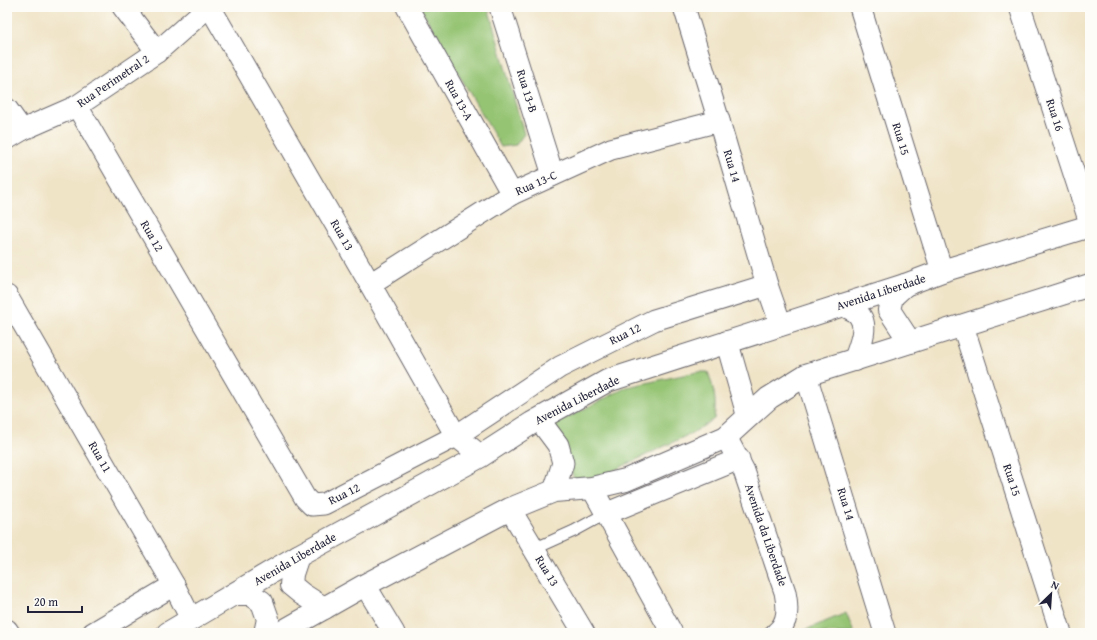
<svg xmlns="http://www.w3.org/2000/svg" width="1097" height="640" font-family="'Gentium Book Plus',serif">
	<rect width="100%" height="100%" fill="#fdfcf7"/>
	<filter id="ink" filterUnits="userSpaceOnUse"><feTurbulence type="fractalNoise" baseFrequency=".025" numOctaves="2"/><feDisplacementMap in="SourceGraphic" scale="8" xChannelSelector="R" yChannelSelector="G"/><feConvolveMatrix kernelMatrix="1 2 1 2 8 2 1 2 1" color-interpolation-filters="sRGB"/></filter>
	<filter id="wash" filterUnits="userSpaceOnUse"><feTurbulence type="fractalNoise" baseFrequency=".012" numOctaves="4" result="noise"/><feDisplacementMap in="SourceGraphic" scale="16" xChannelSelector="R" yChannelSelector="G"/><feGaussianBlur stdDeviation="0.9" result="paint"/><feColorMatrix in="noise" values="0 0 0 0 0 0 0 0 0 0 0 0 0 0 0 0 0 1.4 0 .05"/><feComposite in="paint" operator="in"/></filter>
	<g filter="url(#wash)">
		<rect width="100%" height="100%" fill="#f0e4c7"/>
		<g fill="#95c473" stroke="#5c7357">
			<polygon points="420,7 488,7 524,134 516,145 501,147"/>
			<path d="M697,372H708C714,389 717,401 714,419L694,432L615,470L599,477L575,481L553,425L627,387Z"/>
			<polygon points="846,613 854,633 798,633"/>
		</g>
	</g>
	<g filter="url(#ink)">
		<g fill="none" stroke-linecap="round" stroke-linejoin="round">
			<g stroke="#6a666c" stroke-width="13">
				<polyline id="service" points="534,549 574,531 605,514"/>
			</g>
			<g stroke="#6a666c" stroke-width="23">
				<g id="minor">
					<polyline points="123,7 157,52"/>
					<polyline points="210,7 370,284 456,436 481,456"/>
					<polyline points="407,7 512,194"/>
					<polyline points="500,7 553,175"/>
					<polyline points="684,7 719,121 767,285 781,325"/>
					<polyline points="860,7 942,271"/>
					<polyline points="1020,7 1090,223"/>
					<polyline points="77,106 305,498 312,505 324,504 456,436 560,367 654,320 767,285"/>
					<polyline points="7,109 22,130"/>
					<polyline points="7,139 22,130 77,106 157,52 208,7"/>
					<polyline points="370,284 512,194 611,149 719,121"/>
					<polyline points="7,296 174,585 191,619"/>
					<polyline points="963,326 1061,633"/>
					<polyline points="806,375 885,633"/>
					<polyline points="546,429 558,445 563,463 554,491"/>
					<path d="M726,437L744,471L785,592C788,607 789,623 776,633"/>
					<polyline points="592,488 672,633"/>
					<polyline points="510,509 584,633"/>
					<polyline points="605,514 739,459"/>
					<polyline points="365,585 394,633"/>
					<polyline points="7,630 9,633"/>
					<polyline points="93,633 174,585"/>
				</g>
			</g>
			<g stroke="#6a666c" stroke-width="24">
				<g id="tertiary">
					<polyline points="905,285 892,297 889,310 910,342"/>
					<path d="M843,305C847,307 851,309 855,311C871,323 860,344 855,360"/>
					<polyline points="727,342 748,416"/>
					<polyline points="298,556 292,574 291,585 302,594 324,608"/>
					<polyline points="236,594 250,594 262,602 268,619 265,633"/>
					<polyline points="168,633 298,556 481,456 532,423 607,381 905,285 942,271 1090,226"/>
					<polyline points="280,633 365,585 510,509 554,491 592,488 626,480 726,437 769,398 806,375 1090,285"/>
				</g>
			</g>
			<use href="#service" stroke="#fff" stroke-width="11"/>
			<use href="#minor" stroke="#fff" stroke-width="21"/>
			<use href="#tertiary" stroke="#fff" stroke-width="22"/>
		</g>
	</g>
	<g text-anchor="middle" stroke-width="3" stroke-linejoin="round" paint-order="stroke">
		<g font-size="12" fill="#22223b" stroke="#fdfcf7">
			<text transform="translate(113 81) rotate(-34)" y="4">Rua Perimetral 2</text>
			<text transform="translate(527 91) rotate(73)" y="4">Rua 13-B</text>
			<text transform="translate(459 100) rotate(61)" y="4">Rua 13-A</text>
			<text transform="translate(1055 115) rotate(72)" y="4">Rua 16</text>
			<text transform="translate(901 139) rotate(73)" y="4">Rua 15</text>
			<text transform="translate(732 166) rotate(74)" y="4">Rua 14</text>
			<text transform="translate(536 183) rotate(-24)" y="4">Rua 13-C</text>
			<text transform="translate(342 235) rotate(60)" y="4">Rua 13</text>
			<text transform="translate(152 236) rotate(60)" y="4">Rua 12</text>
			<text transform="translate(881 292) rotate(-18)" y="4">Avenida Liberdade</text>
			<text transform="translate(625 334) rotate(-27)" y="4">Rua 12</text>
			<text transform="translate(577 400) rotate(-27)" y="4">Avenida Liberdade</text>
			<text transform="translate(100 457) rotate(60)" y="4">Rua 11</text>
			<text transform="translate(1012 480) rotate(72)" y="4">Rua 15</text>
			<text transform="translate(344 494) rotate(-27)" y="4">Rua 12</text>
			<text transform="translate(846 504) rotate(73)" y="4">Rua 14</text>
			<text transform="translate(766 535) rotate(71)" y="4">Avenida da Liberdade</text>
			<text transform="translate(295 559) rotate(-30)" y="4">Avenida Liberdade</text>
			<text transform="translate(547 571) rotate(59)" y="4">Rua 13</text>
		</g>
	</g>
	<rect width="1097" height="640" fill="none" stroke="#fdfcf7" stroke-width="24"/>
	<g transform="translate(1051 594) rotate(25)" stroke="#fdfcf7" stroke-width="3" paint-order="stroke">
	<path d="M0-3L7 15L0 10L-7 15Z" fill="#22223b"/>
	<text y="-6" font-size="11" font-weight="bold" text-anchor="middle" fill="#22223b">N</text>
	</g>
	<path d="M28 606v6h54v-6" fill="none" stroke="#22223b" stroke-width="2"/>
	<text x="34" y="606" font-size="12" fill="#22223b" stroke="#fdfcf7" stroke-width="3" paint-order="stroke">20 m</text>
</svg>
